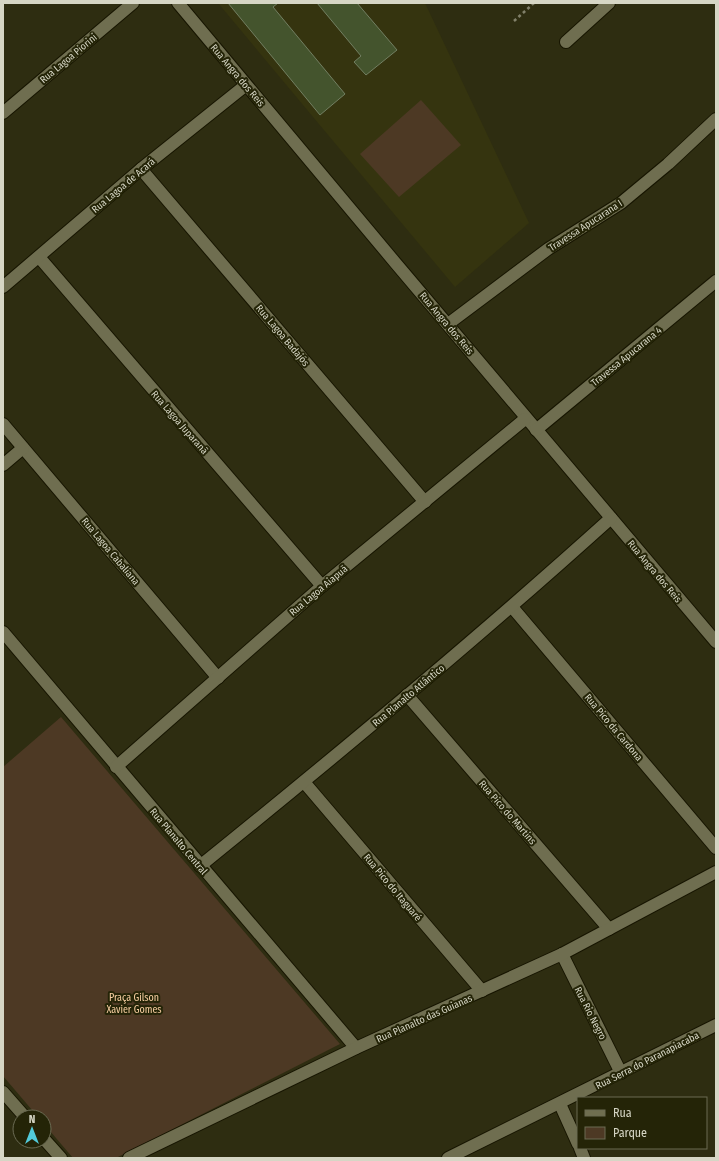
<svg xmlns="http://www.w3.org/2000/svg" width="719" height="1161" font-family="'Fira Sans Condensed',sans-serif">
	<rect width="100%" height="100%" fill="#2e2d11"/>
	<polygon fill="#35340f" points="218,3 425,3 529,223 455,287"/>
	<g fill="#4d3924">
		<polygon points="421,100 461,145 399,197 360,154"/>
		<polygon points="61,717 340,1044 116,1158 73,1158 44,1124 44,1117 38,1117 3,1076 3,767"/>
	</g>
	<g fill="#44542d" stroke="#727f62">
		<polygon points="228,3 278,3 273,7 345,94 320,115"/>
		<polygon points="317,3 357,3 397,50 366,75 354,62 361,56"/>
	</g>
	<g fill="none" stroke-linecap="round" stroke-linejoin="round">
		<g stroke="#171500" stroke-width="14">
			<g id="minor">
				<path d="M178,3C356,217 536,430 716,642"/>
				<polyline points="566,42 609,3"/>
				<polyline points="3,113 133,3"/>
				<polyline points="141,169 425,502"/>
				<polyline points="39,257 322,586"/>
				<polyline points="3,287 141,169 246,85"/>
				<polyline points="448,324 548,249 621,203 668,164 716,119"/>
				<polyline points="3,424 218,678"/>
				<polyline points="536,430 716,281"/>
				<polyline points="3,465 23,448"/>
				<polyline points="512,607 716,848"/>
				<polyline points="3,632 356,1048"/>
				<polyline points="407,695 609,929"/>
				<polyline points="116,767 322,586 525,419"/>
				<polyline points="304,782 482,991"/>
				<path d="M200,866C340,753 478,638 611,518"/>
				<polyline points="562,954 621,1073"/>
				<polyline points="3,1092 25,1117"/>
				<polyline points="560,1104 578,1144"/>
				<polyline points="44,1139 61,1158"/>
				<polyline points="580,1148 584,1158"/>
				<polyline points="129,1158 356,1048 562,954 716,872"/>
				<polyline points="448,1158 716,1025"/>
			</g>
		</g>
		<polyline stroke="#82816b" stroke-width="2.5" stroke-dasharray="3 3" stroke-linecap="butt" points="514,21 534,3"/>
		<use href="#minor" stroke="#6f6e50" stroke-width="12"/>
	</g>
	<g text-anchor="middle" stroke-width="4" stroke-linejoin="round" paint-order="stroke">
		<g font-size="10" fill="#d6d6c5" stroke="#242407">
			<text transform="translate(68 58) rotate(-40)" y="4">Rua Lagoa Piorini</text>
			<text transform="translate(238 75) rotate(50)" y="4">Rua Angra dos Reis</text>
			<text transform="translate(123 185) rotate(-40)" y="4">Rua Lagoa de Acará</text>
			<text transform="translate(585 225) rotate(-33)" y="4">Travessa Apucarana I</text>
			<text transform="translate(447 323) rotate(50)" y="4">Rua Angra dos Reis</text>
			<text transform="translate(283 335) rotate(50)" y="4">Rua Lagoa Badajós</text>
			<text transform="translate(626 356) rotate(-39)" y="4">Travessa Apucarana 4</text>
			<text transform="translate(180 422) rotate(49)" y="4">Rua Lagoa Juparanã</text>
			<text transform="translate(111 551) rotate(50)" y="4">Rua Lagoa Cabaliana</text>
			<text transform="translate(655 571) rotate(50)" y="4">Rua Angra dos Reis</text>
			<text transform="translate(318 590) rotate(-40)" y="4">Rua Lagoa Aiapuã</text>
			<text transform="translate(408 695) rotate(-40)" y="4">Rua Planalto Atlântico</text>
			<text transform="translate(614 727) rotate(50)" y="4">Rua Pico da Cardona</text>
			<text transform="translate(508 812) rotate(49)" y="4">Rua Pico do Martins</text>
			<text transform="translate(179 841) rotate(50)" y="4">Rua Planalto Central</text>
			<text transform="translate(393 887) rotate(50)" y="4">Rua Pico do Itaguaré</text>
			<text transform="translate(591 1013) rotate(63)" y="4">Rua Rio Negro</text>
			<text transform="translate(424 1018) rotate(-24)" y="4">Rua Planalto das Guianas</text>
			<text transform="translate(647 1060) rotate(-27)" y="4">Rua Serra do Paranapiacaba</text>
		</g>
		<g font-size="10" fill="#f9d0a3" stroke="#242407">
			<text x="134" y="1001">Praça Gilson<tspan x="134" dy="12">Xavier Gomes</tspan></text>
		</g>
	</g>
	<rect width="719" height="1161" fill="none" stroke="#d6d6c5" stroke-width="8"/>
	<rect x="577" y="1097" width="130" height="52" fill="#242407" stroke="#6b6b53"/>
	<rect x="585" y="1110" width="20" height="6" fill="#6f6e50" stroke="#6b6b53"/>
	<text x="613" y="1117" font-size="12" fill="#d6d6c5">Rua</text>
	<rect x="585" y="1127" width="20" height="12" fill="#4d3924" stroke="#6b6b53"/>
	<text x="613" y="1137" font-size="12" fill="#d6d6c5">Parque</text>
	<g transform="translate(32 1129)"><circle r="19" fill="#242407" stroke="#6b6b53"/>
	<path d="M0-3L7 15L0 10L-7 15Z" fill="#52cbda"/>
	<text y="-6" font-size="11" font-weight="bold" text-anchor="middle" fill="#d6d6c5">N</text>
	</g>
</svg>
